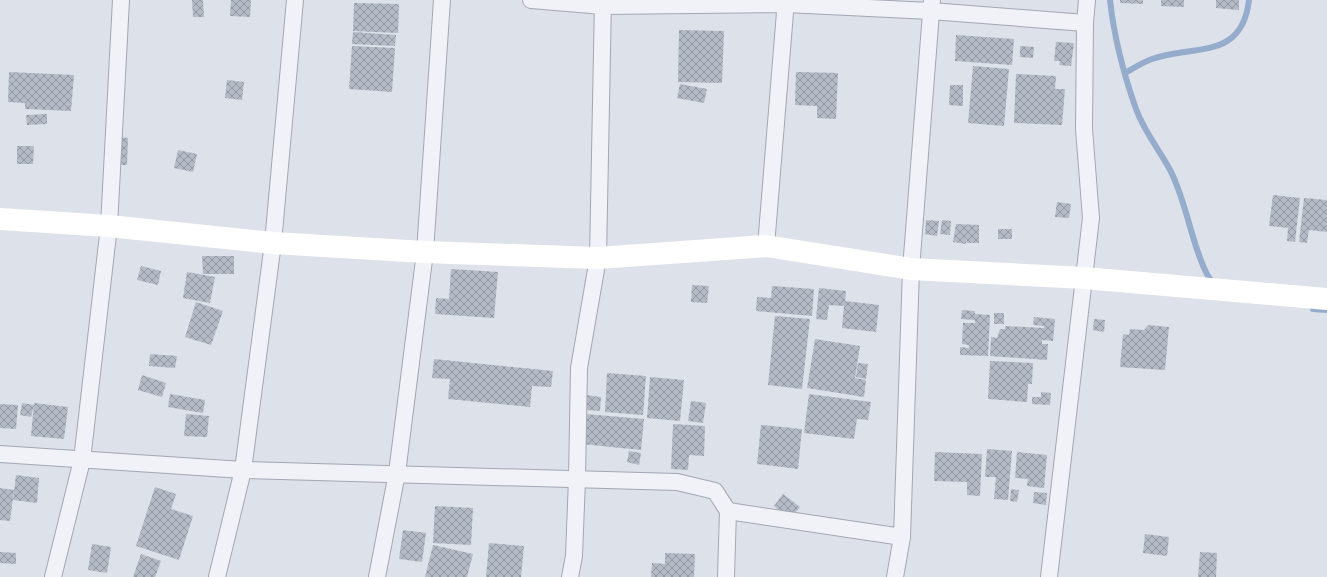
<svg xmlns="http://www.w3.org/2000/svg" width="1327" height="577" font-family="Commissioner,sans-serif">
	<defs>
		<pattern id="building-cross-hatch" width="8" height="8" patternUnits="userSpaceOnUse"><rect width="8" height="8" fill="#b4bac6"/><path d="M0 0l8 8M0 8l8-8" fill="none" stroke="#9298a2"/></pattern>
	</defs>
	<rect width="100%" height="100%" fill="#dde1e9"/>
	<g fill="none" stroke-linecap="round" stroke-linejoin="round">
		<g stroke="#95accc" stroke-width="6">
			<path d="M1110,0C1114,37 1124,75 1136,109C1144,131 1158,148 1169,168C1177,182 1182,200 1187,216C1191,230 1203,276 1214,283"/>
			<path d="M1125,73C1134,68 1143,62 1152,59C1194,44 1242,61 1249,0"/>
			<polyline points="1313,309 1327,310"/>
		</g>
	</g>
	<g fill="url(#building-cross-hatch)">
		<polygon points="192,0 203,0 204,17 193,17"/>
		<polygon points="231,0 251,0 250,17 230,16"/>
		<polygon points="1120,0 1143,0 1143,4 1120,3"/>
		<polygon points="1161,0 1184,0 1184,7 1161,6"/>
		<polygon points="1216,0 1239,0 1239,10 1216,8"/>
		<polygon points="354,3 399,4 398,33 353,31"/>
		<polygon points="679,30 724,31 722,83 678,82"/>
		<polygon points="353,32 396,35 395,46 352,44"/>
		<polygon points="956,35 1014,39 1012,65 955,61"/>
		<polygon points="1056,42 1074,43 1071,66 1059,65 1060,61 1054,61"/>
		<polygon points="352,46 395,48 392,92 349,89"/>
		<polygon points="1020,46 1034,47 1033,58 1020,57"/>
		<polygon points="973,66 1009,69 1004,126 968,123"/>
		<polygon points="9,72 74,75 71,111 25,109 25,103 8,102"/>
		<polygon points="796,72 838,73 836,119 817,118 817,106 795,105"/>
		<polygon points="1016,74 1056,76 1055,89 1065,89 1062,125 1014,123"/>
		<polygon points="227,80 244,82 242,100 225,98"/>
		<polygon points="680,84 707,89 704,103 677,98"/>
		<polygon points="950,85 963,85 963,106 949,105"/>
		<polygon points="47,114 47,124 27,125 26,115"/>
		<polygon points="118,137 128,138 127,165 116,165"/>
		<polygon points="17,146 34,146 33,164 17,164"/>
		<polygon points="178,150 197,154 193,172 174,168"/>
		<polygon points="1273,195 1300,198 1295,242 1287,241 1288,228 1269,226"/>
		<polygon points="1304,198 1327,200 1327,232 1309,230 1307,243 1299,242"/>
		<polygon points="1057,202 1071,204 1069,218 1055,217"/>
		<polygon points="926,220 939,221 937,236 925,234"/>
		<polygon points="942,220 951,221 950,235 940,234"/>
		<polygon points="956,224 979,225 979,243 967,243 967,237 966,244 953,242"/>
		<rect x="998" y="229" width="14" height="10"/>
		<polygon points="202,256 234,256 234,274 203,274"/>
		<polygon points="141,266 161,271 158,285 137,280"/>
		<polygon points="451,269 498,272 494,318 435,314 436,298 449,299"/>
		<polygon points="187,272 215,277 210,303 183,298"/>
		<polygon points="692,285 709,286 707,303 691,302"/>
		<polygon points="772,286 814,289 812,316 756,311 757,297 771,298"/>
		<polygon points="819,288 846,291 845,301 879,305 876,332 842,328 844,306 829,305 827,320 816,319"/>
		<polygon points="196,302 223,311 211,345 185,337"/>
		<polygon points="962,310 975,311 975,314 990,315 988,356 960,355 960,347 969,348 969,345 962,344 963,323 975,323 975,320 961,319"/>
		<rect x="994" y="313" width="10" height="11"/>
		<polygon points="775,316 810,319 802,389 768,385"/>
		<polygon points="1034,317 1055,319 1053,341 1042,340 1042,344 1048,344 1047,360 990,356 991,337 997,338 1000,329 1005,329 1005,326 1044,328 1044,326 1033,325"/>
		<polygon points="1094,319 1105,320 1104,332 1093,330"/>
		<polygon points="1148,325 1169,327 1165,370 1120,367 1123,334 1129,335 1130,329 1144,330"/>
		<polygon points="815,339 860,346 855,378 866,380 864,397 807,388"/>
		<polygon points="150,354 177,356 175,368 149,366"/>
		<polygon points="434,359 553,371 551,387 532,386 530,407 448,399 450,379 432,378"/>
		<polygon points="990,361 1033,363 1032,384 1028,384 1027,402 988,399"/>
		<polygon points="858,363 868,364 866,379 856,377"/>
		<polygon points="607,373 646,376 643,415 605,412"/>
		<polygon points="142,375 166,383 162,397 138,390"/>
		<polygon points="650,377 684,380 680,421 647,418"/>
		<polygon points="1041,392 1051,393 1050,405 1032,404 1032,397 1041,397"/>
		<polygon points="170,394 205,400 203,413 168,407"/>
		<polygon points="809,394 871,402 868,420 857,419 854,439 804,433"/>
		<polygon points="586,395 601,397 600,411 585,410"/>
		<polygon points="691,401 706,403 703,423 688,421"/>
		<polygon points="22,403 34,405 31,417 20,415"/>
		<polygon points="34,403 68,407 64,439 31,436"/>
		<polygon points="0,404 18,405 16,429 0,428"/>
		<polygon points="186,414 209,416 207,437 184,436"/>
		<polygon points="585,414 644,419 641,450 582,444"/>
		<polygon points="673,424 705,426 704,456 689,455 688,470 671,469"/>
		<polygon points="761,425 802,429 798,469 757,464"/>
		<polygon points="987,449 1012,451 1008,500 994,499 996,477 985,477"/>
		<polygon points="629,451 641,453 639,465 627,462"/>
		<polygon points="935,452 982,454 980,496 967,495 967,482 934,481"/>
		<polygon points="1017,452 1047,455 1044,488 1027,486 1028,479 1015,478"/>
		<polygon points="16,475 39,478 37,503 13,500"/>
		<polygon points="155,487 176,494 171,509 193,516 179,560 136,546"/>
		<polygon points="0,488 14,490 10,521 0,520"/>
		<polygon points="1011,489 1019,490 1017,502 1010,501"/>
		<polygon points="1034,492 1047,493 1046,505 1033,503"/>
		<polygon points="783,494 800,507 790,519 774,506"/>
		<polygon points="435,506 473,508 471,545 433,543"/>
		<polygon points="403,530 426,533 422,562 399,559"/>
		<polygon points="1145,534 1169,537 1167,556 1143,553"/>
		<polygon points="489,543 524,546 521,577 486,577"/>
		<polygon points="92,544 111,547 107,573 88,570"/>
		<polygon points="433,545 473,554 467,577 425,577"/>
		<polygon points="0,552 16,553 16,564 0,563"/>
		<polygon points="1200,552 1217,553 1216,577 1198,577"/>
		<polygon points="665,553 695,554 694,577 651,577 652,563 665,564"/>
		<polygon points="141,554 161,561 155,577 133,577"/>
	</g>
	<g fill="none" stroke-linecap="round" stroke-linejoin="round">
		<g stroke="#a2a7b3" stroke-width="18">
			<g id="street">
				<polyline points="531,0 603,6 786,4 931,11 1085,23"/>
				<polyline points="766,246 786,0"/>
				<polyline points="0,454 243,470 677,482 715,491 728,511 726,577"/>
				<polyline points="728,511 902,537 911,269 932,0"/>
				<polyline points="53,577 82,460 109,226 121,0"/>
				<polyline points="217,577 243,470 273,243 295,0"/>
				<polyline points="377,577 397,473 425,252 442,0"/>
				<polyline points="570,577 574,556 577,479 579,368 598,258 603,0"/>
				<polyline points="895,577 902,537"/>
				<polyline points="1049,577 1091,218 1084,129 1085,23 1087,0"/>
			</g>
		</g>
		<use href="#street" stroke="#f0f2f7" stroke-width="16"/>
		<polyline stroke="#fff" stroke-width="22" points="0,219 109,226 273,243 425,252 598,258 766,246 911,269 1084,278 1327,299"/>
	</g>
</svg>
